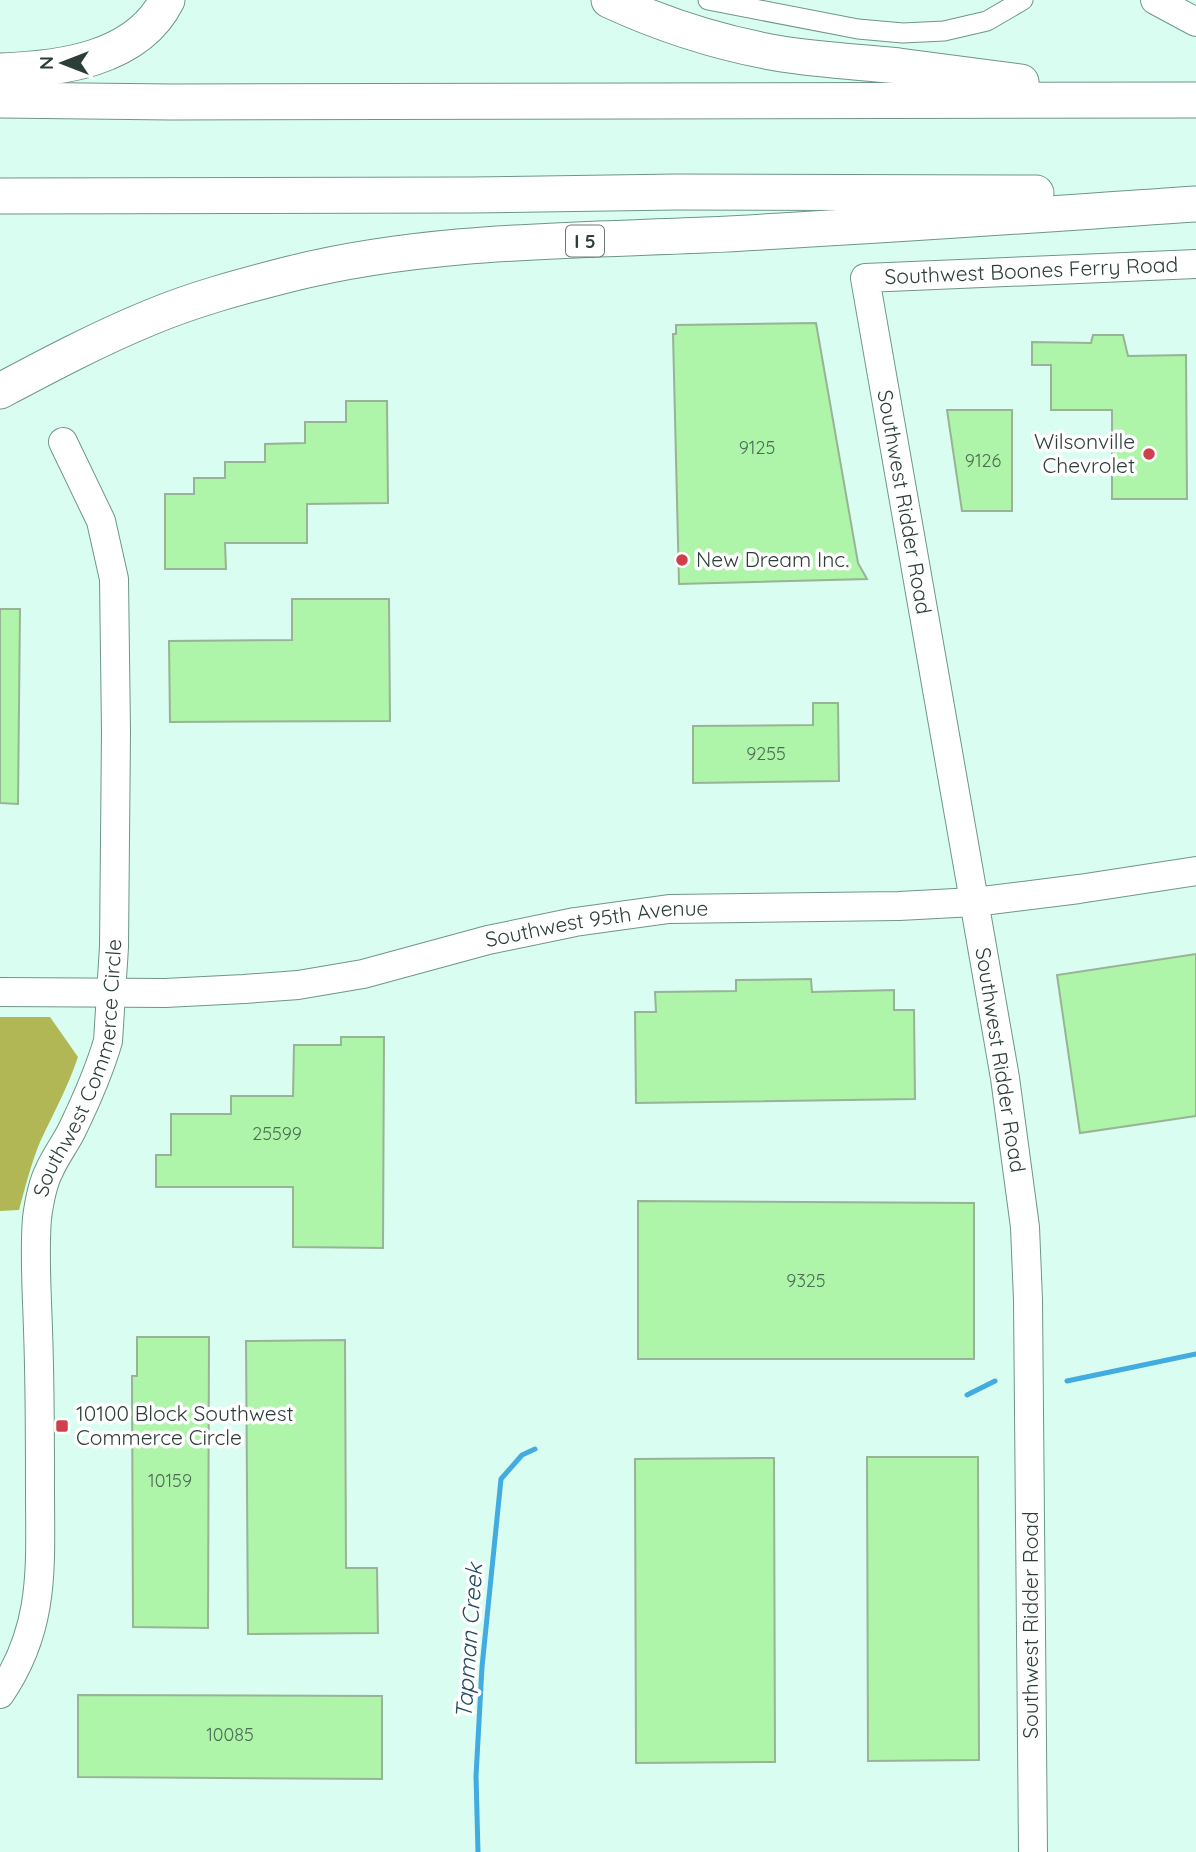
<svg xmlns="http://www.w3.org/2000/svg" width="1196" height="1852" font-family="Quicksand,sans-serif">
	<rect width="100%" height="100%" fill="#dafdf1"/>
	<path fill="#b0b754" d="M0,1017H50L78,1057C68,1087 53,1114 40,1142C31,1164 25,1188 19,1210L0,1211Z"/>
	<g fill="none" stroke-linecap="round" stroke-linejoin="round">
		<g stroke="#42abe0" stroke-width="5">
			<polyline points="1067,1381 1196,1354"/>
			<polyline points="967,1395 995,1381"/>
			<polyline points="478,1852 476,1776 482,1667 501,1479 522,1455 535,1449"/>
		</g>
	</g>
	<g fill="#aef4a9" stroke="#98b396" stroke-width="2">
		<polygon points="816,323 858,563 867,579 679,584 673,334 676,334 676,325"/>
		<polygon points="1093,335 1123,335 1128,356 1186,355 1187,499 1112,499 1112,410 1051,410 1051,365 1032,365 1032,342 1091,343"/>
		<polygon points="346,401 387,401 388,503 307,504 307,543 225,543 226,569 165,569 165,494 194,494 194,478 225,478 225,462 265,462 265,444 305,443 305,422 346,422"/>
		<polygon points="947,410 1012,410 1012,511 962,511"/>
		<polygon points="292,599 389,599 390,721 170,722 169,641 292,640"/>
		<polygon points="0,609 20,609 18,804 0,803"/>
		<polygon points="813,703 838,703 839,781 693,783 693,726 813,725"/>
		<polygon points="1196,954 1196,1116 1080,1133 1057,975"/>
		<polygon points="811,979 812,992 894,990 894,1010 914,1010 915,1099 636,1103 635,1012 656,1012 655,992 736,991 736,980"/>
		<polygon points="341,1037 384,1037 383,1248 293,1247 293,1187 156,1187 156,1155 171,1155 171,1114 231,1114 231,1096 293,1096 294,1045 341,1045"/>
		<polygon points="638,1201 974,1203 974,1359 638,1359"/>
		<polygon points="137,1337 209,1337 208,1628 133,1627 132,1376 137,1376"/>
		<polygon points="345,1340 346,1568 377,1568 378,1633 248,1634 246,1341"/>
		<polygon points="867,1457 978,1457 979,1760 868,1761"/>
		<polygon points="774,1458 775,1762 636,1763 635,1459"/>
		<polygon points="78,1695 382,1696 382,1779 78,1777"/>
	</g>
	<g fill="none" stroke-linecap="round" stroke-linejoin="round">
		<g stroke="#6d9689" stroke-width="21">
			<polyline id="street" points="708,0 858,29 903,33 944,31 987,21 1023,0"/>
		</g>
		<g stroke="#6d9689" stroke-width="30">
			<g id="secondary">
				<polyline points="1155,0 1196,22"/>
				<path id="s1" d="M0,992L165,993L244,989L298,985L363,974L488,940L575,922L669,909L899,906L974,902L1079,889L1196,871"/>
				<path id="s2" d="M0,1694C46,1627 40,1566 40,1489C40,1436 40,1383 38,1330C37,1293 34,1255 37,1218C39,1203 42,1185 49,1171C55,1157 65,1144 72,1130C86,1101 99,1072 108,1041L114,947L116,732L114,579L101,521L63,442"/>
				<path id="s3" d="M1033,1852L1028,1300L1025,1227L1005,1078L865,278L1196,264"/>
			</g>
		</g>
		<g stroke="#6d9689" stroke-width="37">
			<g id="highway">
				<path d="M609,0C663,25 723,44 782,54C821,60 860,62 899,66C940,71 980,77 1021,82"/>
				<path d="M0,71C59,69 137,60 167,0"/>
				<polyline points="0,100 171,102 1196,100"/>
				<polyline points="0,196 472,195 676,192 1036,193"/>
				<path d="M0,391C49,365 98,339 149,318C194,299 243,286 290,274C425,240 567,241 705,235C869,227 1032,215 1196,204"/>
			</g>
		</g>
		<use href="#street" stroke="#fff" stroke-width="19"/>
		<use href="#secondary" stroke="#fff" stroke-width="28"/>
		<use href="#highway" stroke="#fff" stroke-width="35"/>
	</g>
	<g fill="#d0404a" stroke="#fff" stroke-width="2.5">
		<circle cx="1149" cy="454" r="7"/>
		<circle cx="682" cy="560" r="7"/>
		<rect x="55" y="1419" width="14" height="14" rx="3.5"/>
	</g>
	<g text-anchor="middle" stroke-width="7" stroke-linejoin="round" paint-order="stroke">
		<g font-size="18" fill="#4d6c55">
			<text x="757" y="454">9125</text>
			<text x="983" y="467">9126</text>
			<text x="766" y="760">9255</text>
			<text x="277" y="1140">25599</text>
			<text x="806" y="1287">9325</text>
			<text x="170" y="1487">10159</text>
			<text x="230" y="1741">10085</text>
		</g>
		<rect fill="#fff" stroke="#6c7874" stroke-width="2" x="566" y="225.5" width="38" height="31" rx="5"/>
		<g font-size="19" font-weight="bold" fill="#2d3e39">
			<text x="585" y="248">I 5</text>
		</g>
		<g font-size="21" fill="#2d3e39" stroke="#fff">
			<text dy="7" stroke="none"><textPath href="#s3" startOffset="1754">Southwest Boones Ferry Road</textPath></text>
			<text transform="translate(904 502) rotate(80)" y="7">Southwest Ridder Road</text>
			<text dy="7" stroke="none"><textPath href="#s1" startOffset="604">Southwest 95th Avenue</textPath></text>
			<text transform="translate(1000 1060) rotate(81)" y="7">Southwest Ridder Road</text>
			<text dy="7" stroke="none"><textPath href="#s2" startOffset="642">Southwest Commerce Circle</textPath></text>
			<text transform="translate(1031 1625) rotate(-90)" y="7">Southwest Ridder Road</text>
		</g>
		<g font-size="21" fill="#2d3e39" stroke="#fff" text-anchor="start">
			<text x="1135" y="449" text-anchor="end">Wilsonville<tspan x="1135" dy="24">Chevrolet</tspan></text>
			<text x="696" y="567">New Dream Inc.</text>
			<text x="76" y="1421">10100 Block Southwest<tspan x="76" dy="24">Commerce Circle</tspan></text>
		</g>
		<g font-size="23" font-style="italic" fill="#204a61" stroke="#fff">
			<text transform="translate(469 1641) rotate(-86)" y="8">Tapman Creek</text>
		</g>
	</g>
	<g transform="translate(63 63) rotate(270)" stroke="#ffffff" stroke-width="5" paint-order="stroke">
	<path d="M0-5L12 26L0 18L-12 26Z" fill="#2d3e39"/>
	<text y="-10" font-size="19" font-weight="bold" text-anchor="middle" fill="#2d3e39">N</text>
	</g>
</svg>
